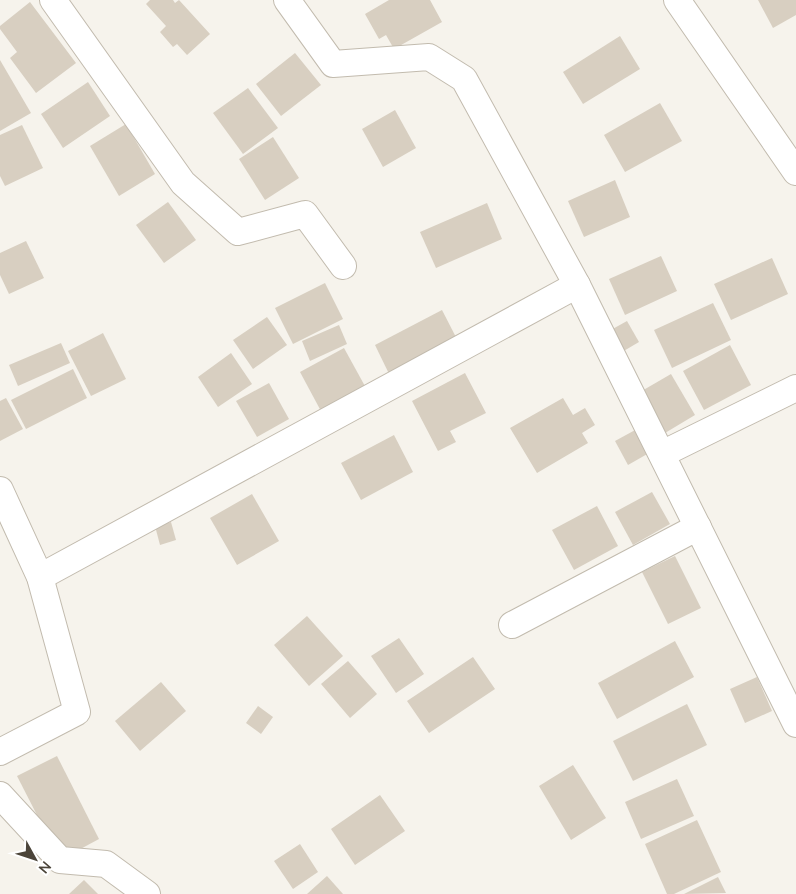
<svg xmlns="http://www.w3.org/2000/svg" width="796" height="894" font-family="'Nunito Sans',sans-serif">
	<rect width="100%" height="100%" fill="#f6f3ec"/>
	<g fill="#d8cfc1">
		<polygon points="150,0 173,0 175,3 179,0 210,34 187,55 177,44 173,47 160,32 166,26 146,4"/>
		<polygon points="389,0 430,0 442,22 394,49 386,35 379,39 365,14"/>
		<polygon points="758,0 796,0 796,15 773,28"/>
		<polygon points="30,2 76,63 36,93 10,58 17,52 0,29 0,26"/>
		<polygon points="620,36 640,69 583,104 563,72"/>
		<polygon points="295,53 321,85 281,116 256,84"/>
		<polygon points="0,60 31,113 0,131"/>
		<polygon points="88,82 110,116 63,148 41,114"/>
		<polygon points="248,88 278,128 243,154 213,113"/>
		<polygon points="660,103 682,141 625,172 604,135"/>
		<polygon points="395,110 416,148 383,167 362,129"/>
		<polygon points="126,124 155,174 119,196 90,146"/>
		<polygon points="22,125 43,168 5,186 0,176 0,135"/>
		<polygon points="273,137 299,178 265,200 239,159"/>
		<polygon points="615,180 630,217 584,237 568,201"/>
		<polygon points="168,202 196,240 164,263 136,225"/>
		<polygon points="487,203 502,239 436,268 420,232"/>
		<polygon points="26,241 44,278 9,294 0,275 0,253"/>
		<polygon points="661,256 677,291 625,315 609,279"/>
		<polygon points="772,258 788,294 731,320 714,284"/>
		<polygon points="325,283 343,319 293,344 275,308"/>
		<polygon points="713,303 731,340 672,368 654,330"/>
		<polygon points="442,310 460,345 392,380 375,345"/>
		<polygon points="267,317 287,345 253,369 233,340"/>
		<polygon points="627,321 639,342 622,352 609,331"/>
		<polygon points="339,325 347,344 310,361 302,341"/>
		<polygon points="103,333 126,379 91,396 68,351"/>
		<polygon points="61,343 70,363 18,386 9,365"/>
		<polygon points="730,345 751,385 704,410 683,371"/>
		<polygon points="344,348 366,388 322,413 300,372"/>
		<polygon points="231,353 252,384 218,407 198,377"/>
		<polygon points="73,369 87,398 26,429 11,400"/>
		<polygon points="465,373 486,413 450,431 456,442 438,451 412,401"/>
		<polygon points="671,374 695,415 665,433 640,392"/>
		<polygon points="269,383 289,419 257,437 236,401"/>
		<polygon points="6,398 23,429 0,441 0,401"/>
		<polygon points="563,398 573,415 585,408 595,425 582,433 588,443 537,473 510,428"/>
		<polygon points="637,429 649,453 628,465 615,441"/>
		<polygon points="394,435 413,472 361,500 341,463"/>
		<polygon points="652,492 670,524 633,545 615,512"/>
		<polygon points="252,494 279,541 237,565 210,518"/>
		<polygon points="597,506 618,546 574,570 552,530"/>
		<polygon points="171,522 176,540 160,545 155,526"/>
		<polygon points="675,556 701,608 668,624 642,572"/>
		<polygon points="307,616 343,656 309,686 274,645"/>
		<polygon points="399,638 424,674 396,693 371,656"/>
		<polygon points="675,641 694,677 617,719 598,683"/>
		<polygon points="473,657 495,689 429,733 407,701"/>
		<polygon points="348,661 377,694 350,718 321,684"/>
		<polygon points="757,677 772,711 745,723 730,689"/>
		<polygon points="161,682 186,711 140,751 115,721"/>
		<polygon points="687,704 707,745 633,781 613,741"/>
		<polygon points="258,706 273,717 261,734 246,723"/>
		<polygon points="57,756 99,839 60,860 17,776"/>
		<polygon points="573,765 606,818 571,840 539,786"/>
		<polygon points="677,779 694,816 641,839 625,802"/>
		<polygon points="380,795 405,831 355,865 331,829"/>
		<polygon points="697,820 721,872 674,894 667,894 645,844"/>
		<polygon points="300,844 318,872 293,889 274,861"/>
		<polygon points="327,876 343,894 307,894"/>
		<polygon points="718,877 726,893 684,894"/>
		<polygon points="84,880 98,894 69,894"/>
	</g>
	<g fill="none" stroke-linecap="round" stroke-linejoin="round">
		<g stroke="#c2bbae" stroke-width="28">
			<g id="street">
				<polyline points="53,0 183,183 238,232 305,214 343,266"/>
				<polyline points="287,0 333,64 429,57 464,79 577,285 796,724"/>
				<polyline points="677,0 796,172"/>
				<polyline points="662,454 796,388"/>
				<polyline points="0,490 40,577 77,712 0,752"/>
				<polyline points="40,577 577,285"/>
				<polyline points="512,625 698,527"/>
				<polyline points="0,795 60,860 106,864 147,894"/>
			</g>
		</g>
		<use href="#street" stroke="#fff" stroke-width="26"/>
	</g>
	<g transform="translate(35 859) rotate(130)" stroke="#ffffff" stroke-width="4" paint-order="stroke">
	<path d="M0-4L9 19L0 12L-9 19Z" fill="#4b4439"/>
	<text y="-8" font-size="14" font-weight="bold" text-anchor="middle" fill="#4b4439">N</text>
	</g>
</svg>
